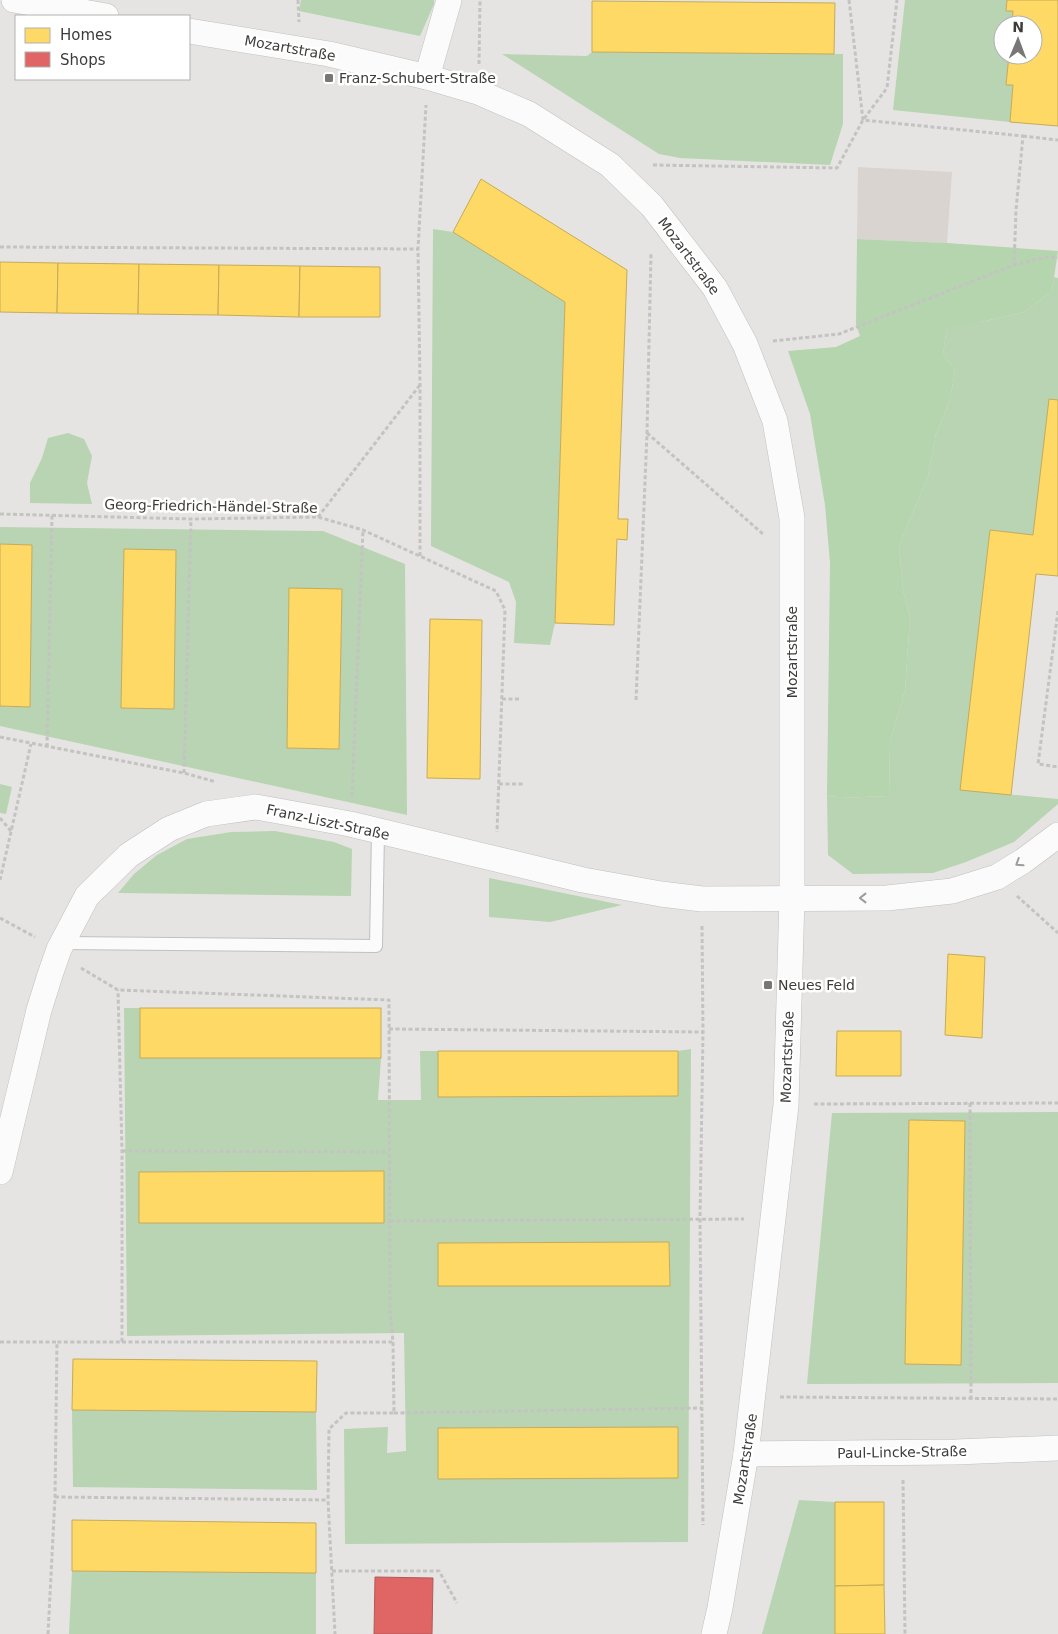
<svg xmlns="http://www.w3.org/2000/svg" width="1058" height="1634" font-family="'DejaVu Sans',sans-serif">
	<rect width="100%" height="100%" fill="#e6e4e2"/>
	<polygon fill="#d9d4cf" points="858,167 952,172 947,243 857,239"/>
	<g fill="#b8d4b2" fill-rule="evenodd">
		<polygon points="301,0 434,0 434,4 420,36 299,11"/>
		<polygon points="905,0 1007,0 1007,11 1013,11 1012,25 1003,25 1003,55 1009,55 1006,85 1013,85 1010,122 893,110"/>
		<polygon points="592,52 843,54 843,124 830,165 680,158 659,154 502,54 587,56"/>
		<polygon points="433,229 453,232 565,302 555,623 550,645 514,643 516,602 509,582 431,546"/>
		<polygon points="1054,277 1058,278 1058,400 1033,535 990,530 961,790 1058,799 1058,804 1014,842 966,862 933,873 853,874 828,855 827,795 839,798 889,796 890,741 905,690 910,618 903,590 899,546 928,476 936,434 950,400 955,371 943,354 947,326 985,321 1024,312 1052,291"/>
		<polygon points="68,433 84,439 92,456 87,483 92,504 30,503 30,483 42,458 48,438"/>
		<path d="M0,527L323,531L405,564L407,815L0,726V706L30,707L32,545L0,544ZM124,550H176L173,709L121,708ZM289,589L342,590L339,749L287,748Z"/>
		<polygon points="0,784 12,787 6,814 0,813"/>
		<polygon points="275,831 334,842 352,849 351,896 118,893 134,874 157,855 187,839 231,832"/>
		<polygon points="489,878 622,905 550,922 489,917"/>
		<path d="M124,1008H140V1058H381L378,1100H421L420,1051H438V1097L677,1096L678,1051L691,1049L688,1542L345,1544L344,1429L388,1427L387,1453L406,1451L404,1333L127,1336ZM383,1171V1223H139L140,1172ZM438,1243L669,1242L670,1285L438,1286ZM678,1427V1478H438V1428Z"/>
		<path d="M1058,1112V1383L807,1384L832,1113ZM909,1120L965,1121L905,1364V1363Z"/>
		<polygon points="72,1410 316,1412 317,1490 73,1487"/>
		<polygon points="799,1500 835,1502 835,1634 762,1634"/>
		<polygon points="72,1571 316,1573 316,1634 69,1634"/>
	</g>
	<polygon fill="#b5d5ae" points="857,239 947,243 1058,251 1052,291 1024,312 985,321 947,327 943,354 955,371 950,400 936,434 928,476 899,546 903,590 910,618 905,690 890,741 889,796 839,798 827,795 830,563 825,505 810,414 788,351 836,347 860,336 856,324"/>
	<g fill="#ffd966" stroke="#c5aa59">
		<polygon points="1007,0 1058,0 1058,126 1010,122 1013,85 1006,85 1009,55 1033,55 1033,25 1012,25 1013,11 1006,11"/>
		<polygon points="592,1 835,3 834,54 592,52"/>
		<polygon points="481,179 627,270 618,519 628,519 627,540 617,539 614,625 555,623 565,302 453,232"/>
		<polygon points="0,262 58,263 57,313 0,312"/>
		<polygon points="58,263 139,264 138,314 57,313"/>
		<polygon points="139,264 219,265 218,315 138,314"/>
		<polygon points="219,265 300,266 299,317 218,315"/>
		<polygon points="300,266 380,267 380,317 299,317"/>
		<polygon points="1049,399 1058,400 1058,576 1036,574 1011,795 960,790 990,530 1033,535"/>
		<polygon points="0,544 32,545 30,707 0,706"/>
		<polygon points="124,549 176,550 174,709 121,708"/>
		<polygon points="289,588 342,589 339,749 287,748"/>
		<polygon points="430,619 482,620 480,779 427,778"/>
		<polygon points="948,954 985,957 982,1038 945,1035"/>
		<rect x="140" y="1008" width="241" height="50"/>
		<polygon points="837,1031 901,1031 901,1076 836,1076"/>
		<polygon points="438,1051 678,1051 678,1096 438,1097"/>
		<polygon points="909,1120 965,1121 961,1365 905,1364"/>
		<polygon points="384,1171 384,1223 139,1223 139,1172"/>
		<polygon points="669,1242 670,1286 438,1286 438,1243"/>
		<polygon points="73,1359 317,1361 316,1412 72,1410"/>
		<polygon points="678,1427 678,1478 438,1479 438,1428"/>
		<polygon points="835,1502 884,1502 884,1585 835,1586"/>
		<polygon points="72,1520 316,1523 316,1573 72,1571"/>
		<polygon points="884,1585 885,1634 835,1634 835,1586"/>
	</g>
	<polygon fill="#e06666" stroke="#af5959" points="375,1577 433,1578 432,1634 374,1634"/>
	<g fill="none" stroke-linecap="round" stroke-linejoin="round">
		<g stroke="#c1c0be" stroke-width="14">
			<polyline id="lane" points="62,943 376,946 378,831"/>
		</g>
		<g stroke="#c1c0be" stroke-width="26">
			<g id="street">
				<polyline points="14,0 106,16"/>
				<polyline points="189,31 329,54 427,77 478,92 529,114 610,165 652,206 715,288 745,344 775,421 792,518 792,898 786,1105 746,1454 720,1608 714,1634"/>
				<polyline points="427,77 449,0"/>
				<polyline points="0,1172 39,1010 50,975 59,949 87,896 129,855 169,829 206,814 256,807 350,824 583,880 661,894 702,899 887,898 952,891 997,877 1023,861 1058,835"/>
				<polyline points="746,1454 956,1452 1058,1448"/>
			</g>
		</g>
		<g stroke="#c3c3c2" stroke-width="3" stroke-dasharray="4 2.5" stroke-linecap="butt">
			<polyline points="298,0 299,22"/>
			<polyline points="849,0 863,120 1023,136 1016,210 1014,265"/>
			<polyline points="479,64 480,0"/>
			<polyline points="1023,136 1058,140"/>
			<polyline points="653,165 837,168 863,120 887,88 897,0"/>
			<polyline points="0,247 418,249"/>
			<polyline points="773,341 839,334 1014,265 1046,257 1058,258"/>
			<polyline points="647,433 763,534"/>
			<polyline points="0,514 191,519 318,517 363,530 496,591 505,610 497,832"/>
			<polyline points="318,517 420,385"/>
			<polyline points="420,556 420,384 418,249 426,105"/>
			<polyline points="1058,611 1038,764 1058,767"/>
			<polyline points="502,699 521,699"/>
			<polyline points="636,700 647,433 651,253"/>
			<polyline points="0,737 184,773 216,782"/>
			<polyline points="47,747 52,515"/>
			<polyline points="184,773 191,519"/>
			<polyline points="499,784 524,784"/>
			<polyline points="352,796 363,530"/>
			<polyline points="0,818 11,831"/>
			<polyline points="0,880 31,744"/>
			<polyline points="1017,896 1058,933"/>
			<polyline points="0,918 35,937"/>
			<polyline points="702,926 703,1032 700,1220 703,1525"/>
			<polyline points="81,968 118,990 389,1000 390,1309 393,1342 394,1413 346,1413 329,1429 328,1500 335,1634"/>
			<polyline points="389,1029 703,1032"/>
			<polyline points="970,1103 971,1399"/>
			<polyline points="814,1104 1058,1103"/>
			<polyline points="122,1151 389,1152"/>
			<polyline points="390,1221 744,1219"/>
			<polyline points="0,1342 57,1342"/>
			<polyline points="122,1342 393,1342"/>
			<polyline points="780,1397 1058,1399"/>
			<polyline points="394,1413 701,1408"/>
			<polyline points="903,1480 905,1634"/>
			<polyline points="55,1497 328,1500"/>
			<polyline points="332,1571 439,1571 457,1603"/>
			<polyline points="48,1634 55,1497 57,1342 122,1342 122,1151 118,990"/>
		</g>
		<use href="#lane" stroke="#fbfbfb" stroke-width="12"/>
		<use href="#street" stroke="#fbfbfb" stroke-width="25"/>
	</g>
	<defs><path id="oneway-chevron" d="M-2-3.5L2.5 0L-2 3.5" fill="none" stroke-width="1.6" stroke-linecap="round" stroke-linejoin="round" transform="scale(1.25)"/></defs>
	<g stroke="#9c9c9a">
		<use href="#oneway-chevron" transform="translate(1019 863) rotate(147)"/>
		<use href="#oneway-chevron" transform="translate(863 898) rotate(-180)"/>
	</g>
	<g fill="#787775" stroke="#fff" stroke-width="2">
		<rect x="324" y="73" width="10" height="10" rx="2.5"/>
		<rect x="763" y="980" width="10" height="10" rx="2.5"/>
	</g>
	<g text-anchor="middle" stroke-width="5" stroke-linejoin="round" paint-order="stroke">
		<g font-size="14" fill="#3d3c3a" stroke="#fff">
			<text transform="translate(290 48) rotate(10)" y="5">Mozartstraße</text>
			<text transform="translate(689 256) rotate(53)" y="5">Mozartstraße</text>
			<text transform="translate(211 506) rotate(1)" y="5">Georg-Friedrich-Händel-Straße</text>
			<text transform="translate(792 652) rotate(-90)" y="5">Mozartstraße</text>
			<text transform="translate(328 822) rotate(12)" y="5">Franz-Liszt-Straße</text>
			<text transform="translate(787 1057) rotate(-88)" y="5">Mozartstraße</text>
			<text transform="translate(902 1452) rotate(-1)" y="5">Paul-Lincke-Straße</text>
			<text transform="translate(745 1459) rotate(-81)" y="5">Mozartstraße</text>
		</g>
		<g font-size="14" fill="#3d3c3a" stroke="#fff" text-anchor="start">
			<text x="339" y="83">Franz-Schubert-Straße</text>
			<text x="778" y="990">Neues Feld</text>
		</g>
	</g>
	<rect x="15" y="15" width="175" height="65" fill="#ffffff" stroke="#b1b1b0"/>
	<rect x="25" y="28" width="25" height="15" fill="#ffd966" stroke="#b1b1b0"/>
	<text x="60" y="40" font-size="15" fill="#3d3c3a">Homes</text>
	<rect x="25" y="52" width="25" height="15" fill="#e06666" stroke="#b1b1b0"/>
	<text x="60" y="65" font-size="15" fill="#3d3c3a">Shops</text>
	<g transform="translate(1018 40) rotate(1)"><circle r="24" fill="#ffffff" stroke="#b1b1b0"/>
	<path d="M0-4L9 19L0 12L-9 19Z" fill="#787775"/>
	<text y="-8" font-size="14" font-weight="bold" text-anchor="middle" fill="#3d3c3a">N</text>
	</g>
</svg>
